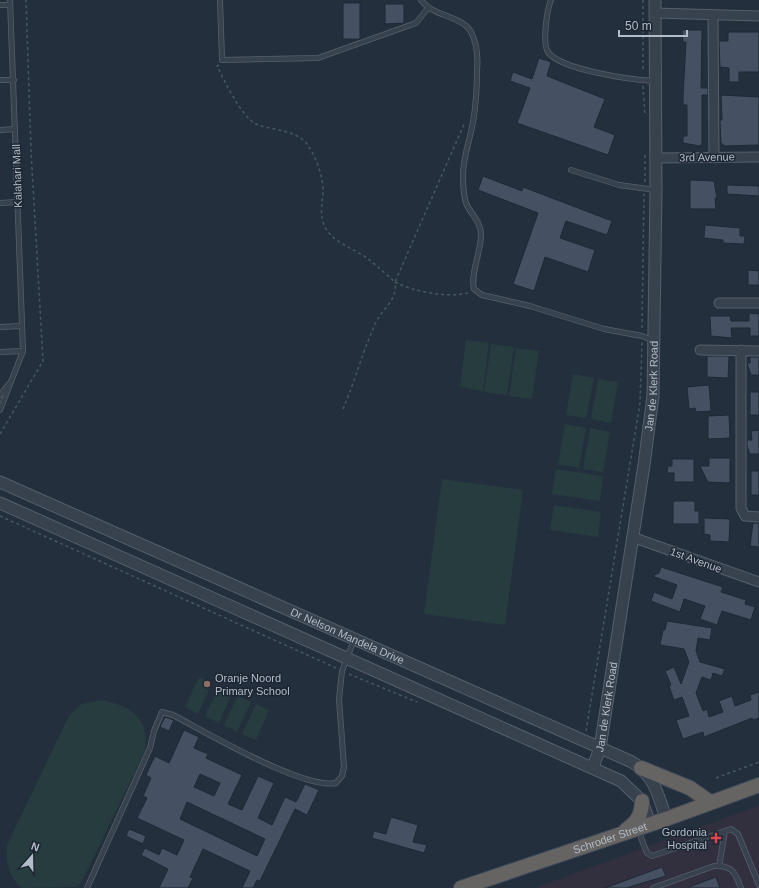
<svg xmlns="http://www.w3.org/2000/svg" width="759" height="888" font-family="Helvetica,sans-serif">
	<rect width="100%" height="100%" fill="#242f3e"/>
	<polygon fill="#32303f" points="759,806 759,888 535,888 733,815"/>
	<g fill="#263c3f">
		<polygon points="466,340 489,343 483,391 460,387"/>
		<polygon points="491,344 514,347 507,395 484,392"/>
		<polygon points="516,348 539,351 532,399 509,396"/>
		<polygon points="573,374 594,378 586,418 566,415"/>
		<polygon points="598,379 618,382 611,423 591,419"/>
		<polygon points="565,424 586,428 579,468 558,464"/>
		<polygon points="590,428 610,432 603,472 583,469"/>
		<polygon points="556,469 603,476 600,501 552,494"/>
		<polygon points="442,479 523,490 505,625 424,614"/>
		<polygon points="554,505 601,512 598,537 550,530"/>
		<polygon points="199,677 212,683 198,714 185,707"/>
		<polygon points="219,687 232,693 219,723 205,716"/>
		<polygon points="238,696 251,702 237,732 224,725"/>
		<path d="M102,700C132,706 150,719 145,751L83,879L77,887L22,888C9,878 5,861 7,845L69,716L82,704Z"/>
		<polygon points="256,704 269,710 256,740 242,734"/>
	</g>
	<g fill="#455162" stroke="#1f2835" fill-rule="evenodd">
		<rect x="343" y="3" width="17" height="36"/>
		<polygon points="385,4 404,4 404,23 385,24"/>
		<polygon points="682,30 702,30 701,88 708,88 708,95 702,95 702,144 700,146 683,143 683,136 687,136 687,105 683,105 683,96 686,42 683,42"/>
		<polygon points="728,32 759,32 759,72 739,72 739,82 729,82 729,68 720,67 719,41 728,41"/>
		<polygon points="539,58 551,62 547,76 605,99 594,127 615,135 608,155 517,123 530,88 510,81 513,72 532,79"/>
		<polygon points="721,95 759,97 759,145 723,146 723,144 721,144 720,120 722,120"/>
		<polygon points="483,176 522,191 523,187 612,221 607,235 566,221 560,238 595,250 588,272 545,257 534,291 513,284 538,213 478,190"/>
		<polygon points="690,180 714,181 717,198 715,198 716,209 690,209"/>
		<polygon points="727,185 759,186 759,196 727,194"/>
		<polygon points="705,225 740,228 740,236 745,236 744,244 723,243 723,240 704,238"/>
		<polygon points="748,270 759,271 759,285 748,285"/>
		<polygon points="749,313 759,314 759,336 750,336 750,328 731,328 732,338 711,336 710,316 730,316 731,321 749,321"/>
		<polygon points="707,356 729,356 728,378 707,377"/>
		<polygon points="750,357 759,357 759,375 751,375 747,363 750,363"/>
		<polygon points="709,385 711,411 696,412 695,408 689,409 687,387"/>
		<rect x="750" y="392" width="9" height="23"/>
		<polygon points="729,415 730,438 708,439 708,416"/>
		<polygon points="759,430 759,454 750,454 747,446 747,440 752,440 751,431"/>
		<polygon points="709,458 730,458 730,483 708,482 700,466 709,466"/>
		<polygon points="672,459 694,459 694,482 674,482 674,473 667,473 668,466 672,466"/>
		<rect x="751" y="471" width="8" height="24"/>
		<polygon points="673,501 695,501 695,511 699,511 699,524 673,524"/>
		<polygon points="704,518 730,519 729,542 710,541 710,535 704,534"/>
		<polygon points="753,523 759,523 759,547 750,546"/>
		<polygon points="661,567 723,587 721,592 746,600 745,604 755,607 751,620 722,611 717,625 700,619 705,606 684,599 680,612 651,601 654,592 672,599 677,585 652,576 659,573"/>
		<polygon points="667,621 712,628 710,640 698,638 696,651 700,662 725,669 722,676 713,673 711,680 702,677 696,693 703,711 707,709 709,717 723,712 719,701 732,696 735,706 751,700 750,695 759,692 759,718 753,720 752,718 704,737 703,732 683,739 676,720 689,716 682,697 674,700 669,686 671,685 665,671 674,667 681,684 689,662 684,649 660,645 663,630 665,630"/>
		<polygon points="165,717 174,720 169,731 160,727"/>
		<path d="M184,730L199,737L194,748L208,754L206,758L242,775L228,804L242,810L258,776L274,783L258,818L272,825L285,797L296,802L305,784L319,790L307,815L295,809L260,881L257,880L253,888H242L250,871L203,849L190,877L193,878L188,888H159L168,869L141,855L145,848L159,855L162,848L177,855L184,840L137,818L147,798L143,796L151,778L146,775L150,766L155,756L169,763ZM200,774L220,783L214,796L194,787ZM187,802L265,839L257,856L180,819Z"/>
		<polygon points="391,817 418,825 413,842 427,845 424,853 372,838 374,831 386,834"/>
		<polygon points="129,829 146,836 143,844 126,836"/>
		<polygon points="662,867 666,876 626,888 605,888"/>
		<polygon points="716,877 720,888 690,888 689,887"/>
	</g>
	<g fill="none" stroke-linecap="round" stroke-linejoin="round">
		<g stroke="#565f6c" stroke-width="6">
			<g id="service">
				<polyline points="220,0 222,60 318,58 416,23 428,8"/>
				<path d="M421,0C434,18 464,15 472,34C477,45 478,59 477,70C477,87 476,105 473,122C470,140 463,157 463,175C463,184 463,194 466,203C471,215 481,221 481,235C481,252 470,275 474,289L482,295L530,306L604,329L642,336L654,341"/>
				<path d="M551,0C547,10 542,43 548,52C560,70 633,80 654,81"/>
				<polyline points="0,5 10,5"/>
				<polyline points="0,80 14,80"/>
				<polyline points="0,130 15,129"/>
				<polyline points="571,170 619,185 656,190"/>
				<polyline points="0,203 18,202"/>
				<polyline points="0,327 22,326"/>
				<polyline points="0,352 23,351"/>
				<polyline points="0,395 9,384"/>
				<polyline points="0,410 23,351 10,0"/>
				<polyline points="638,830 647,853 652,856 731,829 738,834 759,885"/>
				<polyline points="719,866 725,831"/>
				<path d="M87,888L150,748L154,731L162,712L173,715C206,732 303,790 336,783L342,776L344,767L339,699L342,671L354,640"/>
				<path d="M653,888L714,866C732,865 735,872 741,888"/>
			</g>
		</g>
		<g stroke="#565f6c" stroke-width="11">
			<g id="minor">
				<polyline points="655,13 759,16"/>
				<polyline points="713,15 714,157"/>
				<polyline points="656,158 759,157"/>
				<polyline points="719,303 759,303"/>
				<polyline points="700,350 759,351"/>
				<polyline points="741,350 741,508 745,516 759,517"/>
				<polyline points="632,537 759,582"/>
			</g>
		</g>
		<g stroke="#565f6c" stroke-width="13">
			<g id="tertiary">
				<path id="s1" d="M0,482L632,762C654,775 659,796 666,819"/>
				<polyline points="0,503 621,781 642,801 650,824"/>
				<path id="s2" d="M593,767L600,748L644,465L653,396L656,190L655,0"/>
			</g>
		</g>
		<g stroke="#434c59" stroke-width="16">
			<g id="trunk">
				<polyline points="641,768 690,788 710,802"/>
				<path d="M626,830C637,822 642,815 642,801"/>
				<path id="s3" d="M461,888L666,819L759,785"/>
			</g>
		</g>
		<g stroke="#44595c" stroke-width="1.5" stroke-dasharray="3 3" stroke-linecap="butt">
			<polyline points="643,0 643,72"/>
			<path d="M219,65L217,66C225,82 241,116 256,124C272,131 295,129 307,144C316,157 322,173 323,189C323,202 319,212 324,225C331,242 353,248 367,258C377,266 386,274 395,282L465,122"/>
			<polyline points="643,86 645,116"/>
			<polyline points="645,182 645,154"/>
			<path d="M395,282C414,292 447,298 468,293"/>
			<polyline points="642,328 644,194"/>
			<path d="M343,409C355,381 363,350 376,322C383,308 398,300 395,282"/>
			<polyline points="0,434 43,361 31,151 26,0"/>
			<polyline points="0,516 336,668"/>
			<polyline points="349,674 417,702"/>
			<polyline points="586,731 640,403 642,342"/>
			<polyline points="716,778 759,762"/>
		</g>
		<use href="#service" stroke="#38414e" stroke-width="4.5"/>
		<use href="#minor" stroke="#38414e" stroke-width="9"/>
		<use href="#tertiary" stroke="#38414e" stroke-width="11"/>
		<use href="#trunk" stroke="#656462" stroke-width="14"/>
	</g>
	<circle fill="#8d6e63" stroke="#1d2633" stroke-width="1.5" cx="207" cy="684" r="4"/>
	<path fill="#e0444e" stroke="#1d2633" stroke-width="1.5" d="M714 832h4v4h4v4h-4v4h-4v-4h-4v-4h4z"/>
	<g text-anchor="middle" stroke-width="3" stroke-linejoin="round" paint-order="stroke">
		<g font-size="11" fill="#b4bcc9" stroke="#1d2633">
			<text transform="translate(707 157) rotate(-1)" y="4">3rd Avenue</text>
			<text transform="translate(17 176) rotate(-92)" y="4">Kalahari Mall</text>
			<text dy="4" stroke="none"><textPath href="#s2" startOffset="386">Jan de Klerk Road</textPath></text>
			<text transform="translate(696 560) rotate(20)" y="4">1st Avenue</text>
			<text dy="4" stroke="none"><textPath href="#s1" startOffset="380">Dr Nelson Mandela Drive</textPath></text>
			<text dy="4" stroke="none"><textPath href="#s2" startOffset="62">Jan de Klerk Road</textPath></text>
			<text dy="4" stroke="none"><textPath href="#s3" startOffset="157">Schroder Street</textPath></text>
		</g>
		<g font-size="11" fill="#b4bcc9" stroke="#1d2633" text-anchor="start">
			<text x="215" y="682">Oranje Noord<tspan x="215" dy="13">Primary School</tspan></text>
			<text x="707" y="836" text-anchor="end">Gordonia<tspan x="707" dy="13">Hospital</tspan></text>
		</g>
	</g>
	<g transform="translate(32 856) rotate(20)" stroke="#1d2633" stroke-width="3" paint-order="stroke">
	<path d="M0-3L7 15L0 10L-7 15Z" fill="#b4bcc9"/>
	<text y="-6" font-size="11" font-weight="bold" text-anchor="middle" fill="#b4bcc9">N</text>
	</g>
	<path d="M619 30v6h68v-6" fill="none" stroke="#b4bcc9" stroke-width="2"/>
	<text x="625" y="30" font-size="12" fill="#b4bcc9" stroke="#1d2633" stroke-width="3" paint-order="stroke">50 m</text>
</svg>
